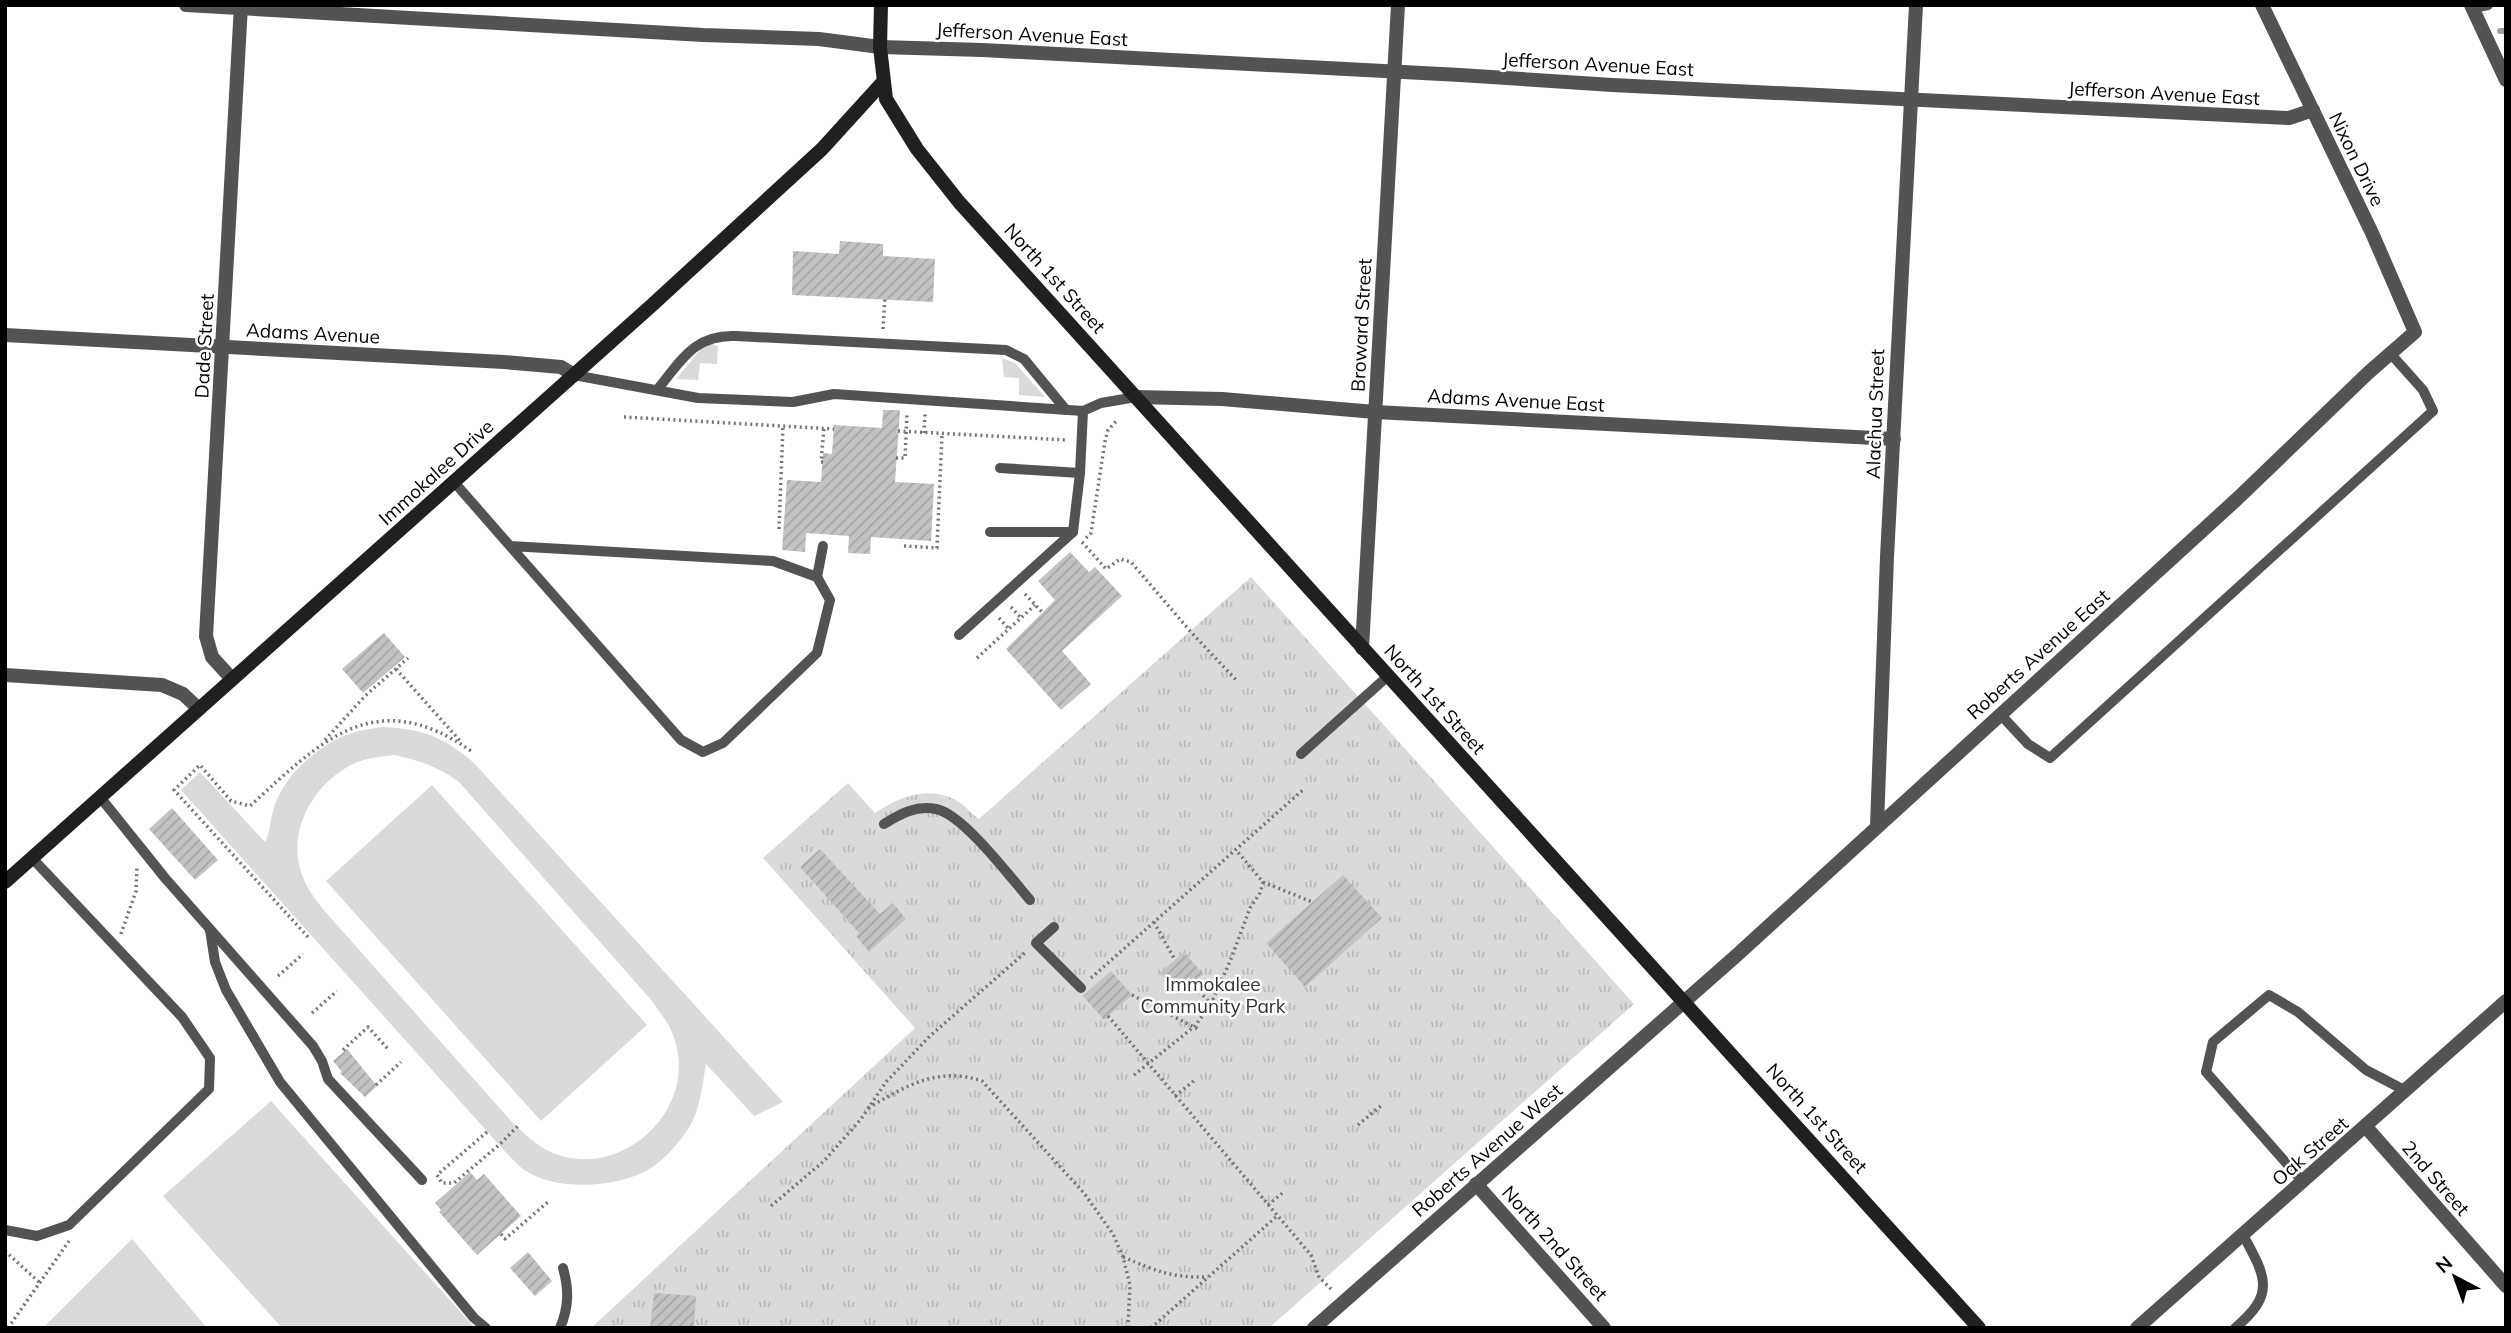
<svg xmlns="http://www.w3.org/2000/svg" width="2511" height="1333" font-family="Mulish,sans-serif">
	<defs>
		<pattern id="park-tufts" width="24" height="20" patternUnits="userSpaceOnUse" patternTransform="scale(1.75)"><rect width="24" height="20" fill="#dadada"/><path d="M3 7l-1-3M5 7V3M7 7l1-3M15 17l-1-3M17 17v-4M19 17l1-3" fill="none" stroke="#b9b9b9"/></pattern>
		<pattern id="building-hatch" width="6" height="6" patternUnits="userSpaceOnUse" patternTransform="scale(1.75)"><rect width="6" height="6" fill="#c3c3c3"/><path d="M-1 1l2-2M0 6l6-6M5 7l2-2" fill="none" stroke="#a6a6a6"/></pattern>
	</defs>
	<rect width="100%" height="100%" fill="#fff"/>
	<g fill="#dadada" fill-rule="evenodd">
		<polygon points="709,343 718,346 717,364 700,363 698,380 676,379 701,349"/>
		<polygon points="1002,358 1015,363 1045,397 1019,395 1019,378 1004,377"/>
		<path d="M383,727C423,729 444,737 474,763L783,1102L754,1116L706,1064C702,1085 701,1107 690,1126C681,1140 668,1156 654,1166C623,1188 558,1192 526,1171C520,1168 515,1161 510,1157L181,790L200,772L265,842C270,833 270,821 273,811C282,778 311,752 341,737C354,731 369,729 383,727ZM394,755C418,760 439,767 459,782L652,1001C660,1013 670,1024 674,1038C699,1109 622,1181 553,1153C537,1147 523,1132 511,1121L322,908C317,901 311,894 307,886C282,840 309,787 351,765C364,758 380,757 394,755Z"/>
		<polygon points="432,785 647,1025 541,1121 326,881"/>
		<polygon points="271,1101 475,1328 282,1328 163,1196"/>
		<polygon points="132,1239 207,1328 43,1328"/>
	</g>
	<path fill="url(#park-tufts)" d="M1251,577L1634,1004L1269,1328H591L915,1028L763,858L848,783L875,813C902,795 933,784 962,804C968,809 973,815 979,819Z"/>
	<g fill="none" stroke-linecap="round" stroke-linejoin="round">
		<polyline stroke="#a1a1a1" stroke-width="6" points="2500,31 2506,31"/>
	</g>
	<g fill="url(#building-hatch)">
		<polygon points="840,241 883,244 883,256 935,259 933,302 792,295 793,251 839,254"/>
		<polygon points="883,410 900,410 895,482 934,484 931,541 871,537 870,554 848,553 849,536 806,533 805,552 782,550 787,480 821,482 823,453 832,454 834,425 882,428"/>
		<polygon points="1070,552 1089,572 1095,567 1122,596 1062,651 1091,684 1061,710 1006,649 1055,600 1038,581"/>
		<polygon points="384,633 405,657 363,693 342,669"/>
		<polygon points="172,808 218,860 195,880 149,829"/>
		<polygon points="820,849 880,914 893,903 906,919 869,952 856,936 859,933 800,867"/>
		<polygon points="1343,875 1382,918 1305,987 1266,943"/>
		<polygon points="1184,952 1203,974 1178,995 1160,973"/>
		<polygon points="1111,971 1132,995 1104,1020 1083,996"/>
		<polygon points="347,1049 377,1086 365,1097 340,1073 342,1072 333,1061"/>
		<polygon points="470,1172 477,1180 484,1174 521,1216 477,1255 439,1212 441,1210 435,1203"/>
		<polygon points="528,1252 552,1281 535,1296 510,1268"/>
		<polygon points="654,1293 696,1296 694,1328 650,1328"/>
	</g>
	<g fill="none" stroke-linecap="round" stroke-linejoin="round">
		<g stroke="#757575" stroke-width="3.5" stroke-dasharray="2 3.5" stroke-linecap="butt">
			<polyline points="883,329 885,297"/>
			<polyline points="624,417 834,429"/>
			<polyline points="898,431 1067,440"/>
			<polyline points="924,433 925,414"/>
			<polyline points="896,458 905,458 907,413"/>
			<polyline points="823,462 821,462 824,428"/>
			<polyline points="779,529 783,426"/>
			<polyline points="1086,538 1091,533 1105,441 1108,430 1117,420"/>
			<polyline points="1082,542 1106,569 1120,559 1131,562 1190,631 1238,682"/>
			<polyline points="904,546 937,548 942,434"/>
			<polyline points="1025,594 1042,612"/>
			<polyline points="1011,607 1021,618"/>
			<polyline points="999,618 1009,629"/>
			<polyline points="977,658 1035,605"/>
			<polyline points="396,669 462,743"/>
			<polyline points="325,740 365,696 408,658"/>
			<polyline points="1263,882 1312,902"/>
			<polyline points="1154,922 1175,960"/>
			<polyline points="121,934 136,891 137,867"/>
			<path d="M308,937L174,790L200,765L231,801L250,806C320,742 375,683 471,751"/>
			<polyline points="278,976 303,954"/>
			<polyline points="1091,978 1304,789"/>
			<polyline points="1192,983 1211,1004"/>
			<polyline points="1132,995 1198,1029"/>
			<polyline points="312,1013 337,991"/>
			<polyline points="1108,1016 1311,1255 1319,1277 1332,1290"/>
			<polyline points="343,1050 368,1027 388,1049"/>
			<polyline points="1134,1075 1195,1026 1211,1004 1231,959 1250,908 1260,893 1263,882 1236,850"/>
			<polyline points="376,1085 401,1062"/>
			<polyline points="1175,1096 1195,1080"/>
			<path d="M868,1108C906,1086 938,1066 982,1081L1084,1193L1113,1234L1123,1257L1130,1285L1128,1328"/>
			<polyline points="1358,1125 1382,1105"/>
			<polyline points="487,1132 437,1175 442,1183 454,1183 499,1145 518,1126"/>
			<polyline points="1268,1205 1285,1191"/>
			<polyline points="771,1206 824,1161 861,1119 886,1082 930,1036 1027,951"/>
			<polyline points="501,1234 505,1239 549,1201"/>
			<polyline points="5,1251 40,1283"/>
			<path d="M1123,1257C1157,1271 1171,1278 1208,1277"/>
			<polyline points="8,1328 69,1241"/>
			<polyline points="1151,1328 1277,1216"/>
		</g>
		<g stroke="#535353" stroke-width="10">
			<polyline points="2473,8 2488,5"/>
			<polyline points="574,375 698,398 793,402 834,394 1083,411 1101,403 1136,397"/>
			<path d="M657,390C681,361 694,334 736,336L1006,350L1024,359L1066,410"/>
			<polyline points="1000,468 1080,473 1083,411"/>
			<polyline points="454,482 510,546 773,561 817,577 830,600 817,653 723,743 703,752 681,740 510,546"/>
			<polyline points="990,532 1073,532 1080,473"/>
			<polyline points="817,577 823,546"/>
			<polyline points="959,635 1073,532"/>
			<polyline points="2000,714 2028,744 2050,758 2433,411 2423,390 2390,353"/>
			<polyline points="1301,754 1388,676"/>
			<polyline points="100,797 165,878 313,1046 322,1061 328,1079 422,1180"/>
			<path d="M884,824C900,814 916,805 936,809C963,814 1011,878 1030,900"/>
			<polyline points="1054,927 1036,943 1081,988"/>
			<polyline points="210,930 215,962 226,990 280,1082 474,1318 486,1328"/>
			<polyline points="2303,1182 2206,1072 2213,1042 2269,995 2298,1012 2366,1070 2406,1091"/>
			<polyline points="5,1230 37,1236 69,1225 209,1089 210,1058 182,1017 32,858"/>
			<path d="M560,1328C569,1307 569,1289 563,1268"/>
			<path d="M2235,1328C2276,1294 2266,1277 2243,1235"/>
		</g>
		<g stroke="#535353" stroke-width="14">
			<polyline points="186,5 703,35 819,39 880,47 982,50 1460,75 1612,85 2289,118 2313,110"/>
			<polyline points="2471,5 2506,80"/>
			<polyline points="5,335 504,362 561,367 574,375"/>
			<polyline points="1136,397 1222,399 1375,412 1894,439"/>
			<polyline points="1362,648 1398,5"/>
			<polyline points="5,675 162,685 183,694 199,709"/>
			<polyline points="232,679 212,657 206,636 241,5"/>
			<polyline points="1877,825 1887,557 1916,5"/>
			<polyline points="2366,1127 2506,1286"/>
			<polyline points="1476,1184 1604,1328"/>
			<polyline points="1314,1328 1737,955 2237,499 2368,373 2415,332 2372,233 2262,5"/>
			<polyline points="2137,1328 2506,1001"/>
		</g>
		<g stroke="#202020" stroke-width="14">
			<polyline points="881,5 880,47 886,99 917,149 959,202 1979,1328"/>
			<polyline points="5,882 651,306 822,149 883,82"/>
		</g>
	</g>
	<g text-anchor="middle" stroke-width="5" stroke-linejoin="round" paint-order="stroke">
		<g font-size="19" fill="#000" stroke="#fff">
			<text transform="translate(1032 34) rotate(3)" y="7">Jefferson Avenue East</text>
			<text transform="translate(1598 64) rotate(3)" y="7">Jefferson Avenue East</text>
			<text transform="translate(2164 93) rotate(3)" y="7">Jefferson Avenue East</text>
			<text transform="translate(2357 159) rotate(64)" y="7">Nixon Drive</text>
			<text transform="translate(1055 278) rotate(48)" y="7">North 1st Street</text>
			<text transform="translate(1361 325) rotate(-87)" y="7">Broward Street</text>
			<text transform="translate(313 333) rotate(3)" y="7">Adams Avenue</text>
			<text transform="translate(204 346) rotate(-87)" y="7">Dade Street</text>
			<text transform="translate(1516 400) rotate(3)" y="7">Adams Avenue East</text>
			<text transform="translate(1875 414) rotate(-88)" y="7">Alachua Street</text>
			<text transform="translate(436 472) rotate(-42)" y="7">Immokalee Drive</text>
			<text transform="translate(2038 654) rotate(-42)" y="7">Roberts Avenue East</text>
			<text transform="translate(1435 699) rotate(48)" y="7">North 1st Street</text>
			<text transform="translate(1817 1118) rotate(48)" y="7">North 1st Street</text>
			<text transform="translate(1487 1150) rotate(-41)" y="7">Roberts Avenue West</text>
			<text transform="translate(2310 1151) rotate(-41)" y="7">Oak Street</text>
			<text transform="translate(2436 1178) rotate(49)" y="7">2nd Street</text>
			<text transform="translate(1555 1243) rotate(48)" y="7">North 2nd Street</text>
		</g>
		<g font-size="19" fill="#313131" stroke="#fff">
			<text x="1213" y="991">Immokalee<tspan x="1213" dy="22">Community Park</tspan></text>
		</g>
	</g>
	<rect width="2511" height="1333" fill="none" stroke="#000000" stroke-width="14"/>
	<g transform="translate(2455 1277) rotate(319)" stroke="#ffffff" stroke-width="5" paint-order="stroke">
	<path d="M0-5L12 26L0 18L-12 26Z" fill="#000000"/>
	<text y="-10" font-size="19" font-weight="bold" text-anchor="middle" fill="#000000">N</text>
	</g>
</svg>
